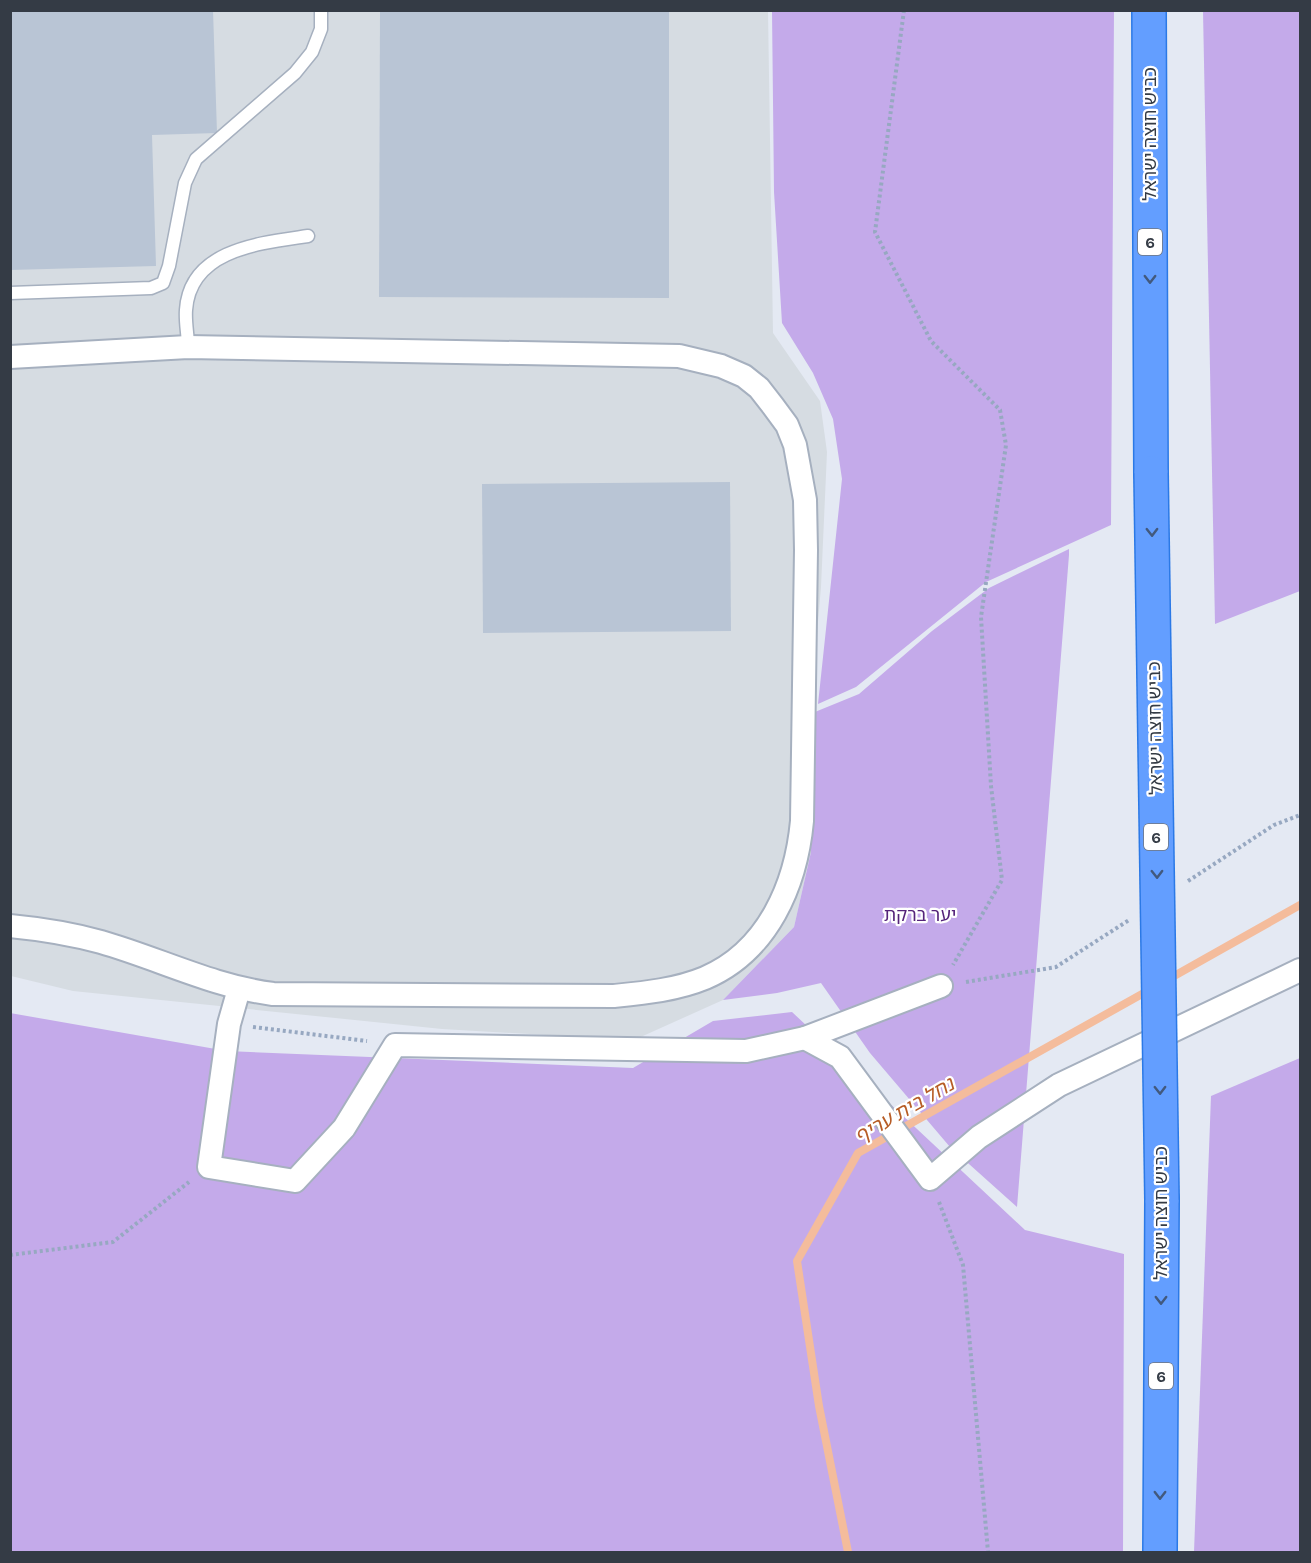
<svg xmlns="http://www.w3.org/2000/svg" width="1311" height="1563" font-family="Karla,'Noto Sans Hebrew',sans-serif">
	<rect width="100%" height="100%" fill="#e4e9f3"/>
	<polygon fill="#d6dce2" points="11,11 768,11 773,333 820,401 827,452 821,587 810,714 811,852 794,927 723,1000 634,1040 442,1029 73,991 11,976"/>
	<g fill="#c4aaea">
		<polygon points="772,11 1114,11 1111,525 986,582 856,687 818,704 842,479 833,419 813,373 782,323 774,192"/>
		<polygon points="1203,11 1300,11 1300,591 1215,624"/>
		<polygon points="1069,549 1069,555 1017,1207 950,1147 870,1053 821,983 777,993 723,1000 794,927 811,852 810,714 859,694 932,631 989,588"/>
		<polygon points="792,1012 1025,1230 1124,1254 1123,1552 11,1552 10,1013 227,1051 633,1068 713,1021"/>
		<polygon points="1300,1058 1300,1552 1194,1552 1211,1096"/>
	</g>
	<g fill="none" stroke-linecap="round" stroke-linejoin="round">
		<g stroke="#f4bc9c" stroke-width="8">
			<polyline points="1167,980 1300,905"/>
			<polyline points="848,1552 819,1406 797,1261 858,1153 1151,989"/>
		</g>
	</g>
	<g fill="#b9c5d5">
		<polygon points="10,10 213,10 217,133 152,135 156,266 10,270"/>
		<polygon points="380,10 669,10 669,298 379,297"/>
		<polygon points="730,482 731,631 483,633 482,484"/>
	</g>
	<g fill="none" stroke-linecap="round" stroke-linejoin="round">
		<g stroke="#a6b0bf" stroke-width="15">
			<g id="lane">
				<polyline points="10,293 151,288 163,283 169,266 185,183 196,159 295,73 312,52 321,29 321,10"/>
				<path d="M188,347C188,335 185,322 186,310C190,249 261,243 308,236"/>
			</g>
		</g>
		<g stroke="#a6b0bf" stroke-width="26">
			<g id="street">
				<path d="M10,357L188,347L679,356L721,366L744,376L759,388L773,406L787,425L795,445L805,500L806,550L802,821C796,885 768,951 705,978C676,990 644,993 614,996L273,994C212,986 160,959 101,942C72,934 41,929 10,926"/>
				<polyline points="239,989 229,1024 209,1167 295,1181 344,1128 395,1045 746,1051 805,1038 941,986"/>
				<polyline points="805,1038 840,1057 930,1179 979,1137 1059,1085 1300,970"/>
			</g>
		</g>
		<g stroke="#2b79e6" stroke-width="36">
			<g id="highway">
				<polyline points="1149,10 1151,473"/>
				<polyline points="1160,1552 1162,1200"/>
			</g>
		</g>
		<g stroke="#97a8c1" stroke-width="4" stroke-dasharray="3 3" stroke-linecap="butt">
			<polyline points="904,10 875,232 931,341 1000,410 1006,445 981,617 991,786 1002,880 953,965"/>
			<polyline points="1188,881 1274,825 1300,815"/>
			<polyline points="966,982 1056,967 1129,920"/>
			<polyline points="253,1027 367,1041"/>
			<polyline points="939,1202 963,1265 988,1552"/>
			<polyline points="10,1255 113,1242 189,1182"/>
		</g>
		<use href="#lane" stroke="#fff" stroke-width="12"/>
		<use href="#street" stroke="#fff" stroke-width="22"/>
		<use href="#highway" stroke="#639eff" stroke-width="33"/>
		<g stroke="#2b79e6" stroke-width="36" stroke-linecap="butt">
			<polyline id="highway-bridge" points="1151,473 1162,1200"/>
		</g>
		<use href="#highway-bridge" stroke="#639eff" stroke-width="33"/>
	</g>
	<defs><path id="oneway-chevron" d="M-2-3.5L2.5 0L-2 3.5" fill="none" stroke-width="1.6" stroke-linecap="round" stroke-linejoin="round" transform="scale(1.5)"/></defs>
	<g stroke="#42597d">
		<use href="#oneway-chevron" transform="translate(1150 279) rotate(90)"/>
		<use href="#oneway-chevron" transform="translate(1152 532) rotate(89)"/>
		<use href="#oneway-chevron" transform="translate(1157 874) rotate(89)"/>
		<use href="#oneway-chevron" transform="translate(1160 1090) rotate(89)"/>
		<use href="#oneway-chevron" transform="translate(1161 1300) rotate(90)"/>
		<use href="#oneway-chevron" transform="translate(1160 1495) rotate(90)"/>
	</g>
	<g text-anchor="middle" stroke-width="4.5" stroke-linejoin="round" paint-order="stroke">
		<g fill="#fff" stroke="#71767d" stroke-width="1.5">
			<rect x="1138" y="229" width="24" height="26" rx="4.5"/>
			<rect x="1144" y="824" width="24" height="26" rx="4.5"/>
			<rect x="1149" y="1363" width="24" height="26" rx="4.5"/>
		</g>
		<g font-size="16" font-weight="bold" fill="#343b45">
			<text x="1150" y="248">6</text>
			<text x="1156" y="843">6</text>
			<text x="1161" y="1382">6</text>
		</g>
		<g font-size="18" fill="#343b45" stroke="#fff">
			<text transform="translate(1150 134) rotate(-90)" y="6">כביש חוצה ישראל</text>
			<text transform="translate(1155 728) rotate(-91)" y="6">כביש חוצה ישראל</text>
			<text transform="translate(1161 1213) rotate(-90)" y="6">כביש חוצה ישראל</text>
		</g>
		<g font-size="18" fill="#55247a" stroke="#fff">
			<text x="920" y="921">יער ברקת</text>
		</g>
		<g font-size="20" font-style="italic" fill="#b75d27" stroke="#fff">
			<text transform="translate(904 1110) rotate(-30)" y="7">נחל בית עריף</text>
		</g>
	</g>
	<rect width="1311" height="1563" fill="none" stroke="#343b45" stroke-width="24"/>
</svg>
